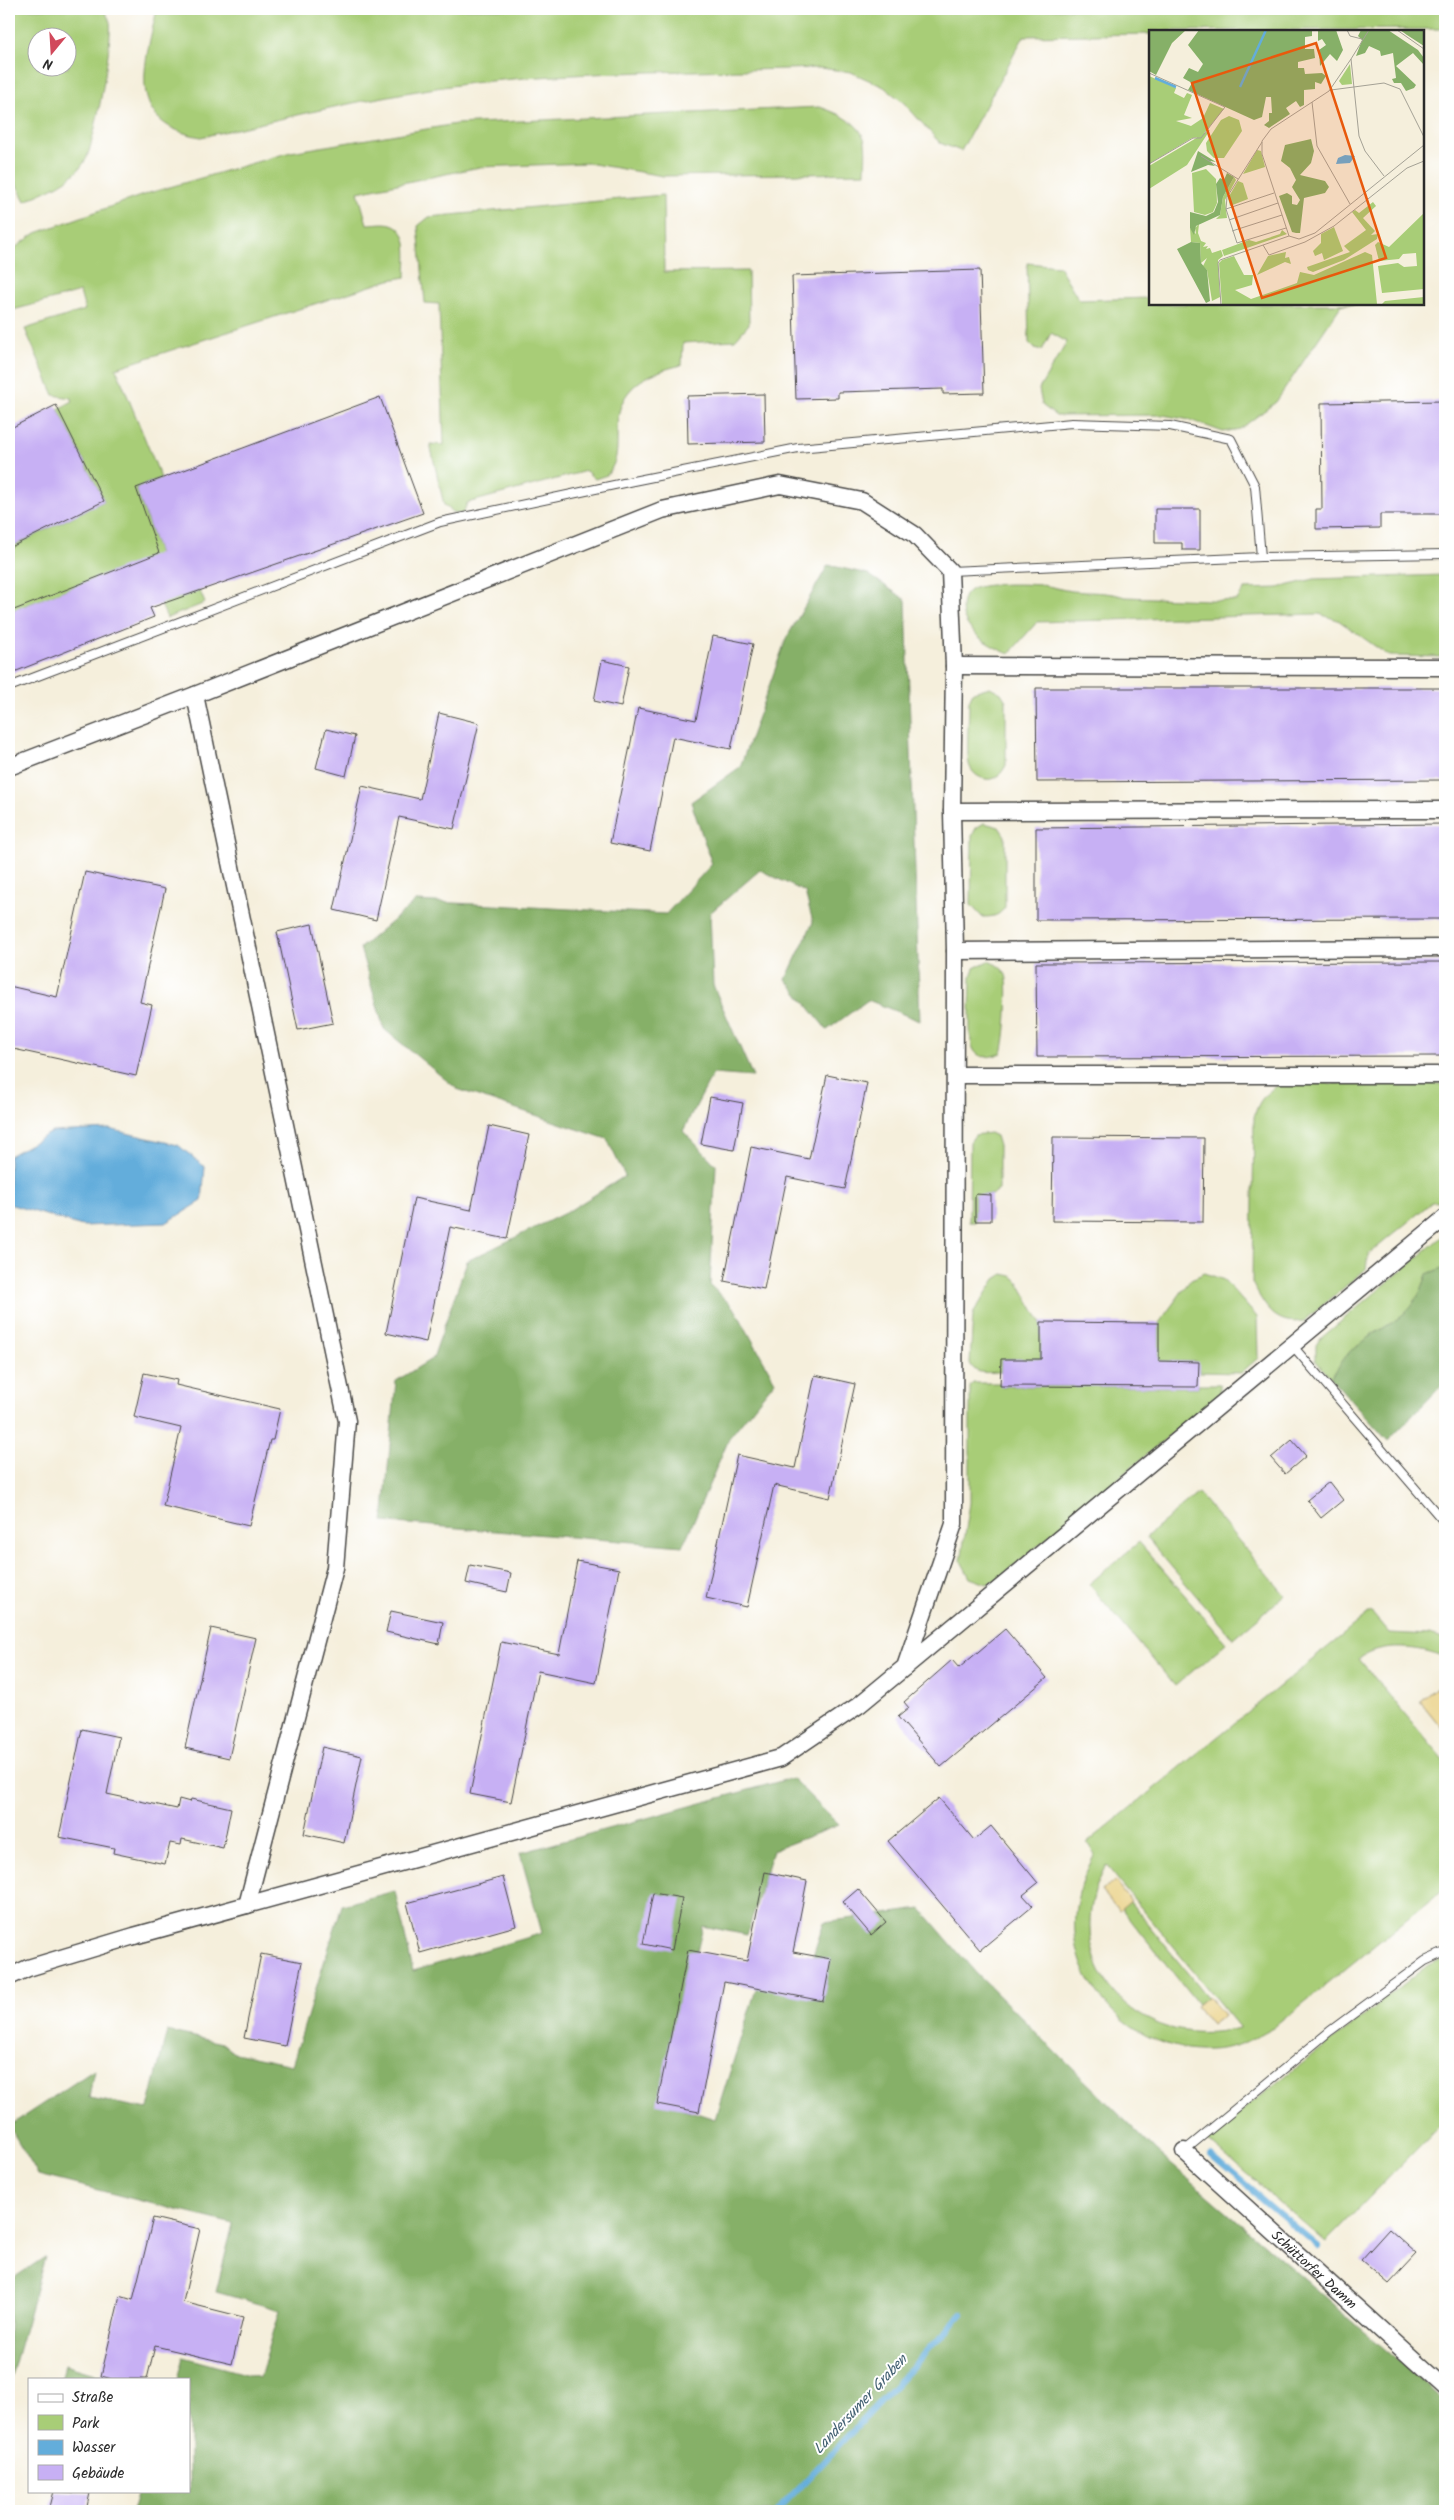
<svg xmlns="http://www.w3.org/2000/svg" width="1454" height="2520" font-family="Kalam,sans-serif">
	<rect width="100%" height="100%" fill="#fff"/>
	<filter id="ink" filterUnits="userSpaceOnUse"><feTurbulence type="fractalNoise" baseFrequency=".02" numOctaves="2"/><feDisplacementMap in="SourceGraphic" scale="10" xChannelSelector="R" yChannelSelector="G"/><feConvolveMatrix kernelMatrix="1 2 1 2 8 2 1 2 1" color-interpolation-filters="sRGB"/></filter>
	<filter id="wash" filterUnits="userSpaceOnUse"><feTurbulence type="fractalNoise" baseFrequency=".0096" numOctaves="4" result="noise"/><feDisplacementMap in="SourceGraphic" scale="20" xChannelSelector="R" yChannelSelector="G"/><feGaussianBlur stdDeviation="1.12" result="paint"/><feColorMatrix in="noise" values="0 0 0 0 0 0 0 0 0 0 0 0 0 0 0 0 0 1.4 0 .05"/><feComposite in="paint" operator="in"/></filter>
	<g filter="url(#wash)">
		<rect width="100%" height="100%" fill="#f5efdc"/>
		<g fill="#a8cd77" stroke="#6a7c51" fill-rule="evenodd">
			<path d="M9,9H103C106,13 109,18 110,22C113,39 94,147 85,161C73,182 45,191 25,201L9,170ZM38,38H68V68H38Z"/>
			<path d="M157,9H1445V29L1150,31V34L1024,36L961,151L940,143L904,103L884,87L851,72L820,68C704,72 587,70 472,83C380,94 291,117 201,137C123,124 145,64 157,9Z"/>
			<path d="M820,107C836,113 857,120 864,138C867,147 865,163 865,173L663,176L588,163L480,167L358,192L367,224C374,224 384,222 391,224C412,230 406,260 406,277L389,280L116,368L161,478L136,488L175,599L200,591L205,603L167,618L149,578L133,564L9,612V548L104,501L58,409L73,401L71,398L54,395L25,329L85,310L80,292L13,310L9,301V256L12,250L36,233L149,193L291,152L456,124Z"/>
			<path d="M663,195L664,272L748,271L749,324L735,340L683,343L682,365C646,373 618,387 617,428C617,447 619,460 607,475L595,479L586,471L467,503L463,514L453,512L444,505L430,444L444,445L439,304L425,303L418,226L429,217Z"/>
			<polygon points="1027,263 1059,266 1079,300 1150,298 1150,304 1356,304 1342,304 1276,402 1240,429 1223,432 1190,420 1163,415 1056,416 1042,405 1039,389 1067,342 1051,333 1042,350 1034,348 1029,343"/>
			<path d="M1445,575V657L1389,656L1338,620L1319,614L1037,622L1009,654C991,646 969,635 963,615C961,607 962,596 969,591C980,582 1026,584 1041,585C1052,586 1061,590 1072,591C1090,593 1107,591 1125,597L1236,601L1245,589L1278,588L1314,579Z"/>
			<path d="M990,687L1001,693L1006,701V765C1002,773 996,781 986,779C978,778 971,772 969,764C966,749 969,718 969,701L973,692Z"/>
			<path d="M984,823L999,827L1005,836V907C999,916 994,917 982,917L971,905L972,836L976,828Z"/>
			<path d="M988,961C996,964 1002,967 1006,975C1010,985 1006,1042 1002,1053C968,1067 970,1040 970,1016C970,1002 971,989 971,976L974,968Z"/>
			<path d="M1282,1083L1445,1084V1201L1432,1202L1368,1255L1366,1269L1304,1321C1274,1326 1265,1306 1252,1283L1254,1117C1259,1099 1266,1092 1282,1083Z"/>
			<polygon points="990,1133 996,1136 999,1146 999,1190 991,1195 975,1195 975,1222 969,1222 970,1142 975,1135"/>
			<path d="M1445,1234V1267L1427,1274C1414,1319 1389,1321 1355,1347C1346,1354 1338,1368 1331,1378L1316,1361V1345L1320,1339Z"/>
			<polygon points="1205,1273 1224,1280 1257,1317 1258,1358 1241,1373 1199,1372 1198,1362 1159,1361 1159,1323 1191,1279"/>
			<path d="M1003,1274L1012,1276L1017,1280L1041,1322V1359H1001V1372C989,1372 975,1376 970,1363L973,1314L995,1279Z"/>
			<polygon points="1000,1383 1001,1386 1198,1387 1198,1384 1220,1384 1220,1393 996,1581 987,1584 970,1578 961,1561 970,1503 970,1387 973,1383"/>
			<polygon points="1198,1493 1285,1595 1233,1639 1146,1537"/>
			<polygon points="1139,1542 1226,1643 1175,1686 1089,1584"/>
			<path d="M1371,1612L1389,1633L1429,1635L1445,1640V1657C1422,1647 1380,1642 1359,1659L1445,1762V1888L1273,2028C1259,2035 1246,2044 1231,2047C1152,2066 1068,1996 1075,1915C1077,1892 1085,1873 1095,1854L1087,1843ZM1106,1865L1239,2027V2028C1136,2054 1054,1962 1106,1865Z"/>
			<polygon points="1130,1902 1207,1997 1198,2004 1121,1908"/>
			<polygon points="1445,1958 1445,2120 1326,2242 1206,2139 1428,1965"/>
		</g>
		<g fill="#86b068" stroke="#586e4a">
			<polygon points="828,565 868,574 906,600 920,1021 868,1000 827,1030 786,979 813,922 805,892 760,870 710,913 713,985 753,1077 713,1074 683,1131 716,1165 710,1285 735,1309 775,1381 729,1438 683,1546 383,1522 396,1381 433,1358 467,1261 567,1212 625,1176 607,1139 457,1089 384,1029 360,948 416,901 666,914 712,864 691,802 740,767 786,639"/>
			<path d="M1445,1267V1382L1388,1441L1331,1378C1338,1368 1346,1354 1355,1347C1389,1321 1414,1319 1427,1274Z"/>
			<polygon points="792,1778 839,1825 773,1850 747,1935 703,1926 662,2102 715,2119 758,1983 800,1995 824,1922 921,1909 975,1972 1157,2152 1445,2401 1445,2511 132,2511 138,2491 189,2491 189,2379 177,2379 183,2357 260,2378 280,2310 216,2292 233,2224 38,2175 9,2126 94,2070 89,2098 148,2109 167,2031 222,2043 235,2053 292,2065 342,1905 395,1891 413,1971 542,1933 520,1853"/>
			<polygon points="45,2257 9,2384 9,2281"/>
			<polygon points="65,2365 111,2379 61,2379"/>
		</g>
		<g fill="#eeda9e" stroke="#8c8264">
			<polygon points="1445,1680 1445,1732 1420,1701"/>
			<polygon points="1115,1881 1131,1901 1119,1911 1102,1891"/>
			<polygon points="1208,1996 1224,2015 1211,2025 1196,2006"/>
		</g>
		<polygon fill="#63addb" stroke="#476c83" points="109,1129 178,1145 205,1167 202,1201 166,1223 82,1226 9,1204 9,1156 52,1132"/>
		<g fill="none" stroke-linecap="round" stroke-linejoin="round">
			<g stroke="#63addb" stroke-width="6">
				<polyline points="1211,2155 1318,2246"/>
				<polyline points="1445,2358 1445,2359"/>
				<polyline points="777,2511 962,2314"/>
			</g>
		</g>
		<g id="blocks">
			<g fill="#c7b0f4">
				<polygon points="980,270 984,393 943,394 943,389 838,392 838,398 796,399 792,276"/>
				<polygon points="764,394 765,442 688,444 687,396"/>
				<polygon points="380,397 423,513 150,608 154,617 9,674 9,612 159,553 136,488"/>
				<polygon points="1445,401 1445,514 1380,514 1380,528 1316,529 1316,509 1322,509 1321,403"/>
				<polygon points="56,405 104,501 9,548 9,429"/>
				<polygon points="1155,509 1200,509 1200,550 1182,550 1182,543 1155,543"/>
				<polygon points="713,636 753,644 731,749 673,737 650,851 610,843 638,708 696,720"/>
				<polygon points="602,660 629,666 621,707 594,701"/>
				<polygon points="1036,688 1445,688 1445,780 1037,782"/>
				<polygon points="439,713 479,723 454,829 399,817 376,920 334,910 362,786 420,799"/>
				<polygon points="326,729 355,736 346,776 316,768"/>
				<polygon points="1445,824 1445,919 1036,920 1036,828"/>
				<polygon points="85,872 165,889 140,1002 152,1005 136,1076 9,1048 9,986 57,997"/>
				<polygon points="312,924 333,1023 298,1030 277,932"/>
				<polygon points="1445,962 1445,1056 1037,1057 1036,963"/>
				<polygon points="827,1075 867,1083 845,1189 787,1177 764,1289 724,1281 751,1147 809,1159"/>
				<polygon points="710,1097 743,1103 734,1150 701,1144"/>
				<polygon points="489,1126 529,1135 507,1239 450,1227 426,1342 386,1333 414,1198 471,1210"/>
				<polygon points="1053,1137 1204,1138 1203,1222 1052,1221"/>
				<polygon points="975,1194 991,1195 991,1221 975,1221"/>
				<polygon points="1041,1322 1159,1323 1159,1361 1199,1362 1198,1387 1000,1386 1001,1359 1041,1359"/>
				<polygon points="144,1373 177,1380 176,1385 280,1409 273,1440 270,1440 249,1526 163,1506 181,1428 134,1417"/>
				<polygon points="815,1375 855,1384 830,1498 774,1485 747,1607 706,1598 737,1455 795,1468"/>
				<polygon points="1292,1440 1306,1456 1285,1474 1271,1458"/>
				<polygon points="1329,1482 1343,1500 1321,1518 1307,1500"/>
				<polygon points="577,1561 619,1569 596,1683 538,1671 511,1802 470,1794 501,1642 559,1654"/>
				<polygon points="470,1565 511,1573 507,1592 466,1583"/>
				<polygon points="391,1611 443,1622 439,1644 386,1632"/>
				<polygon points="211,1628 256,1638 229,1758 185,1748"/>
				<polygon points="1005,1629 1047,1678 941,1767 898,1717 909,1708 904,1702 952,1660 959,1668"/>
				<polygon points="82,1729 119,1737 107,1794 177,1809 179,1799 190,1802 191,1799 231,1808 223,1848 182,1839 181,1845 170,1843 165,1864 113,1853 114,1848 59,1837"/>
				<polygon points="322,1747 362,1756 344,1843 304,1834"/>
				<polygon points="939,1798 974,1840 991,1826 1038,1883 1023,1895 1033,1906 980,1950 888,1841"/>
				<polygon points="765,1872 807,1881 793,1952 831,1959 823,2001 724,1982 699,2112 657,2104 688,1950 747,1961"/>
				<polygon points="503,1877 516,1926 420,1953 407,1903"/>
				<polygon points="858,1889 886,1922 871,1935 843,1902"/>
				<polygon points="653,1893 682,1898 672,1950 643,1944"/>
				<polygon points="261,1954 302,1962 285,2046 244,2038"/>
				<polygon points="153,2218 200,2229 183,2302 243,2317 232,2364 155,2346 147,2379 112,2379 101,2376 120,2296 133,2300"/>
				<polygon points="1389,2229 1417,2254 1389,2284 1361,2260"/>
				<polygon points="54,2491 90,2493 86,2511 49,2511"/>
			</g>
		</g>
	</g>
	<g filter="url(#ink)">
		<use href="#blocks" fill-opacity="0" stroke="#494846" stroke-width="1"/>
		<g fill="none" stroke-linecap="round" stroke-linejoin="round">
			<g stroke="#494846" stroke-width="10">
				<g id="service">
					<polyline points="950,571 1261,557 1445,554"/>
					<polyline points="9,687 440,522 633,481 798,448 1072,423 1170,426 1231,439 1255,486 1261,557"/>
					<polyline points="1292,1345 1445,1523"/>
					<polyline points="1184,2151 1330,2031 1425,1961 1445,1952"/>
				</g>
			</g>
			<g stroke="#494846" stroke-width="19">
				<g id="minor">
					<polyline points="954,666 1445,667"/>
					<polyline points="195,695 347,1421 335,1568 247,1905"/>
					<polyline points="9,767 195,695 662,510 780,485 862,501 915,535 950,571 954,666 952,811 955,951 954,1524 905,1667 859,1705 781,1758 134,1936 28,1968 9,1977"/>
					<polyline points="952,811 1445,810"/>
					<polyline points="955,951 1445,948"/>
					<polyline points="955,1075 1445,1075"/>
					<polyline points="905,1667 1445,1218"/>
					<path id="s1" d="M1184,2151L1445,2388"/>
				</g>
			</g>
			<use href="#service" stroke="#fff" stroke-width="8"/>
			<use href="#minor" stroke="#fff" stroke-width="16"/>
		</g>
	</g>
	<g text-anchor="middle" stroke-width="4" stroke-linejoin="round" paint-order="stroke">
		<g font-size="14" fill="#2b2b2b" stroke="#fff">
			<text dy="5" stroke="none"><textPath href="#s1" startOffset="176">Schüttorfer Damm</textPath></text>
		</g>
		<g font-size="15" font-style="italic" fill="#415f71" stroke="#fff">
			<text transform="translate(860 2404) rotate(-47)" y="5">Landersumer Graben</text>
		</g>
	</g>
	<g transform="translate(1149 30)">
		<rect width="275" height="275" fill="#f5efdc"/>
		<path d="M201,34L203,54L193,55L190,51ZM0,46L27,58L25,63L35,68L38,63L43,65L35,85L43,88L27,91L42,96L54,88L61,73L75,79L52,107L43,108L0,134ZM80,86L90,90L93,101L75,128H65L58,121L57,113L72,90ZM61,100L38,135L0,159V136ZM108,120L112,121L116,137L94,144ZM57,139L67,149L68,173L64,182L56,185L45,182L43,143ZM85,147L87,150L76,170L78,188L67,189L71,185L74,167ZM89,151L94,153L99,169L81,176L79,168ZM224,172L227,176L214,188L226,201L222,205L229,204L228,209L195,230L164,242L159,240L158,237L201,222L195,216L217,200L203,182L206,180L210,183ZM275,183V259L233,263L229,236L249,233L255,237L268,236L267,223L254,224L250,229L230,231L226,215L229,212L240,217ZM50,194L49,203L52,211L57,213L54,217L59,216L57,219L61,218L63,223L72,220L74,226L69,230L71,267L63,271L58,240L54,236L58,228L52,233L51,213L42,212L41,198L47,204L46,198ZM185,197L194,221L175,230L173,223L166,226L164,221L172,213V204ZM133,200L138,204L75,226L73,220L100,210L107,212L131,204ZM137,222L136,228L140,227L142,234L136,232L108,245L119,226ZM216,222L223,225L228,274L73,275L70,233L73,230L85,226L95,245H104L103,255L86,260L102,269L148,253L151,242L165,245ZM275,267V275H232L236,271Z" fill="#a8cd77"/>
		<path d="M0,0H37L23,13L7,45L0,41ZM50,0H168L163,1V6L156,7V19H165L166,28L149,32V38H155L156,44L173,43L177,46L172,54L166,52V59L155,60V75L151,77L147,71L137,78L141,84L120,98L115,95L120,91V83H123L122,67H117L113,87L105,90L39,60L43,53L34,48L40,38L49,42L54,34L39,15ZM169,0H187L194,20L188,31L181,24L171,36L170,20L177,15L173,9L169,11ZM212,0H239L269,20L275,28V35L264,23L247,36L267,55L265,58L257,61L252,53H245L243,49L247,48L244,23L232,26L231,21L220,16L216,23L207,26L213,10L209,6ZM251,0H275V16L258,5ZM162,109L165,121L162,133L151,145L176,151L180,157L176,163L155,168L151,203H147L143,202L130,166L138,163L143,166V174L148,175L151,170L143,157L147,150L141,138L132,131L136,115ZM49,121L67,132L61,131L66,136L59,135L42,142ZM78,143L85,147L74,167L71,185L47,196L45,205L41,198V182L57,186L65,182L69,172L67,154L71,148L75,150ZM42,212L51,213L52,233L58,240L61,271L57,273L28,219Z" fill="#86b068"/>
		<path d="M196,125L206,126L201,133L187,134L189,128Z" fill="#63addb"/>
		<path fill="none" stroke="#63addb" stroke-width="2.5" d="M6,48L27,57M91,57L117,0"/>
		<path fill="none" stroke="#a4a195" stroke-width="1" d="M198,0L201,6L213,9M220,0L202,29L210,106L216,121L235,146M248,0L275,19M202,29L180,61L122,99L113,111V124L140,206L150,209L166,203L275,115M0,43L76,77L52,108H44L0,134M182,60L235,53L251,59L275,107M163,72L168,116L201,174M113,112L78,167L77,179L88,213L137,198M52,126L89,149M77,179L125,163M80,190L129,173M83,201L133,185M114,215L120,225L156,212L185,196L258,138L275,131M72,275L69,233L71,230L140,206"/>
		<path fill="#e8590c" fill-opacity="0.15" stroke="#e8590c" stroke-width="2.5" d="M167,13L237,228L113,268L43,53Z"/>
		<rect width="275" height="275" fill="none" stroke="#2b2b2b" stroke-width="2.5"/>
	</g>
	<rect width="1454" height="2520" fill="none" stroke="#fff" stroke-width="30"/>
	<rect x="28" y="2378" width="162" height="115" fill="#ffffff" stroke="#aaaaaa"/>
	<rect x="38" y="2394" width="25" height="8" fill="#ffffff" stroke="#aaaaaa"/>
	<text x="72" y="2402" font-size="15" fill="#2b2b2b">Straße</text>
	<rect x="38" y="2415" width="25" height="15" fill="#a8cd77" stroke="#aaaaaa"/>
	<text x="72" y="2428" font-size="15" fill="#2b2b2b">Park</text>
	<rect x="38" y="2440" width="25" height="15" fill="#63addb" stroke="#aaaaaa"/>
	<text x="72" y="2452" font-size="15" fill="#2b2b2b">Wasser</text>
	<rect x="38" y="2465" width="25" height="15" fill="#c7b0f4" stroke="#aaaaaa"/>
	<text x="72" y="2478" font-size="15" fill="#2b2b2b">Gebäude</text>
	<g transform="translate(52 52) rotate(198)"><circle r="24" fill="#ffffff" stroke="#aaaaaa"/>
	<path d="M0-4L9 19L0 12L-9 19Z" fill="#d1495b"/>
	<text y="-8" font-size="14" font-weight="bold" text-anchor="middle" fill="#2b2b2b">N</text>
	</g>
</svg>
